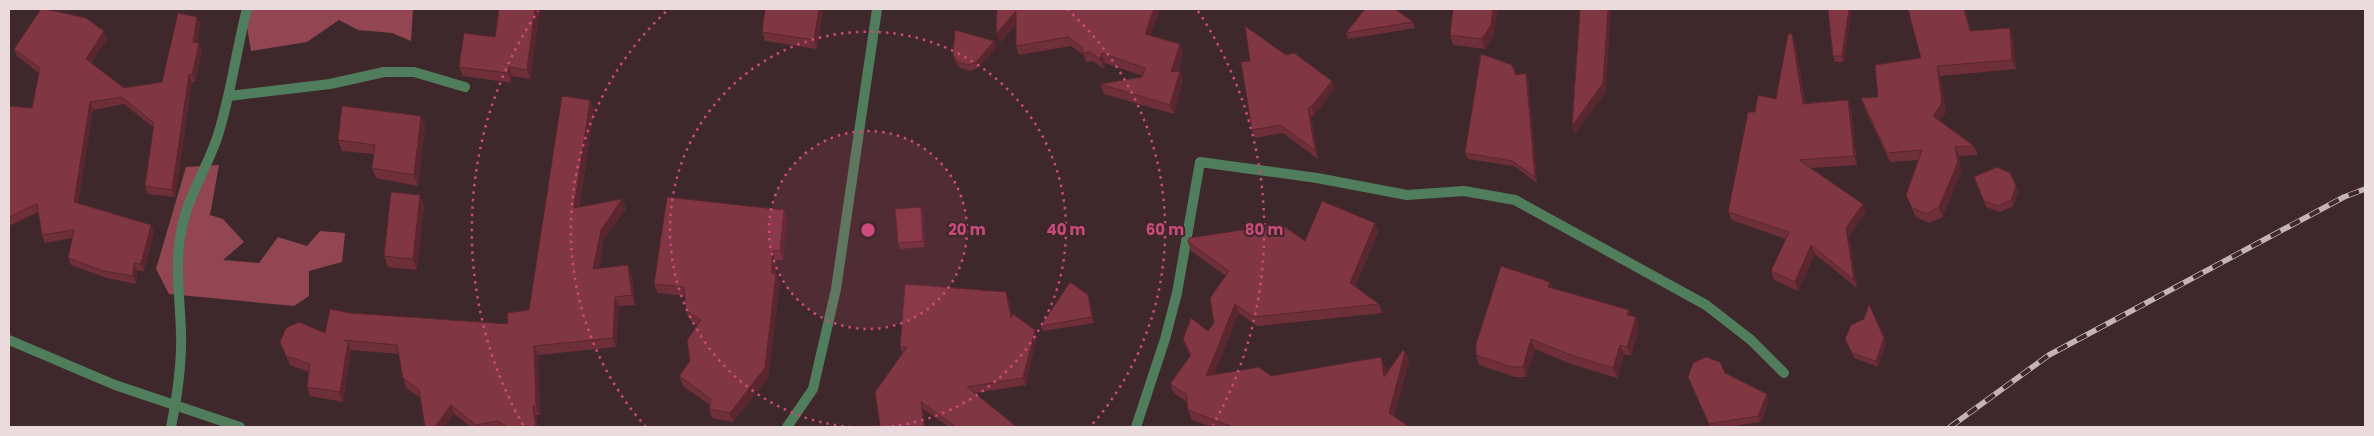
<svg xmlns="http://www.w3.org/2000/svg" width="2374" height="436" font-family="Poppins,sans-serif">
	<rect width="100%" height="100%" fill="#3f282b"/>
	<g fill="#914651">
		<polygon points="244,9 413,9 411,41 392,33 358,30 339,20 307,42 251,51"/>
		<polygon points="219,165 210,215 223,219 244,242 223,260 259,263 278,237 307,246 320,231 345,233 342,262 309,271 309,296 294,306 169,294 156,269 186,167"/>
	</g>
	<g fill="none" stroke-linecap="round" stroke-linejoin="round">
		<g stroke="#507d5c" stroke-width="10">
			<polyline points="229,96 330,84 384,72 414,72 465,87"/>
			<polyline points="9,340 115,385 240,427"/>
			<path d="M171,427C177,397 182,363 181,333C180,297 174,262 182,227C189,194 208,166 218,135C231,94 236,51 247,9"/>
			<polyline points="787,427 813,389 836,289 877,9"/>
			<polyline points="1136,427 1165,339 1177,293 1200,162 1317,178 1407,195 1464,191 1515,200 1706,305 1751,340 1784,373"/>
		</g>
		<g stroke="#c5b3b5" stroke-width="5.5">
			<polyline id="rail" points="1950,427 2049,355 2344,197 2365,189"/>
		</g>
		<use href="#rail" stroke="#3f282b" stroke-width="4" stroke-dasharray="11" stroke-linecap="butt"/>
	</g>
	<g fill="#6e2f3a">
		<polygon points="499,9 540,9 530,79 512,76 511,83 463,76 459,67 495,37"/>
		<polygon points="823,9 817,49 765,41 762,32"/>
		<polygon points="997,9 1151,36 1183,53 1178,71 1180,71 1183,80 1174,114 1104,94 1100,84 1142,77 1143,76 1105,63 1104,69 1093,61 1086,62 1084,55 1071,46 1019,55 1016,46 1016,24 1000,43"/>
		<polygon points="1828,9 1844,62 1835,62 1833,56"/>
		<polygon points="1908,9 1965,9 1971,31 2013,37 2016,69 1940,76 1946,112 1939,121 1974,146 1978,155 1959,156 1961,171 1943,217 1929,223 1916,217 1906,195 1919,160 1890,162 1864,107 1861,98 1878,97 1921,58"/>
		<polygon points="197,17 200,25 197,42 199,43 202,51 195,82 192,82 175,197 148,194 145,186 154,128 124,104 93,110 78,203 154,232 144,271 137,270 136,284 107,278 71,265 68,258 72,238 45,243 42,235 38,212 9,226 9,106 32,108 39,73 17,56 14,49 107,39 91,63 124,88 162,82"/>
		<polygon points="1413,22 1415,28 1348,39 1346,33"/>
		<polygon points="1450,35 1494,35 1485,49 1453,45"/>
		<polygon points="994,41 997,47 978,68 970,71 960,68 955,61 953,55"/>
		<polygon points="1795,43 1805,103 1848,100 1851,109 1857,165 1811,168 1866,212 1849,237 1857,288 1815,254 1798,291 1774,280 1771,271 1786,239 1732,220 1728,212 1776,99"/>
		<polygon points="1286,55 1332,81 1335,89 1314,115 1311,116 1318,159 1283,133 1255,138 1252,130"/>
		<polygon points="1526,73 1528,79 1537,183 1514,166 1468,159 1465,153 1516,75"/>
		<polygon points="590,100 594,110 579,207 622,199 626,209 604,239 599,268 632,275 635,305 619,306 616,347 538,355 540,415 536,415 538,427 471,427 454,414 421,398 406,388 403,378 399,354 351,350 351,351 343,402 310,396 307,387 309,372 290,365 280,342 325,333 350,313 508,324 529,310"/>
		<polygon points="421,116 425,126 418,186 376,178 372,168 374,154 342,151 338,140"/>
		<polygon points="1974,177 2016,186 2018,192 2013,206 2000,212 1986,207"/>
		<polygon points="424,205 417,270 388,267 384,256"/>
		<polygon points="921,207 923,213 925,247 900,249 898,243"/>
		<polygon points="784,210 787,219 783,260 775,260 776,273 780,282 768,378 733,422 712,418 709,409 710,405 683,386 679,376 690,361 697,325 690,320 686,311 685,296 658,293 654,284"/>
		<polygon points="1375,223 1378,232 1355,287 1379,304 1382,313 1257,326 1239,313 1214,374 1271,376 1385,367 1386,374 1405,352 1409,361 1394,416 1409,427 1212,427 1192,420 1188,410 1187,402 1174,393 1170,384 1190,356 1183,339 1208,331 1214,323 1226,276 1191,251 1188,242 1305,241"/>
		<polygon points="1550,282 1552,288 1629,310 1631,316 1639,327 1631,356 1624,354 1617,378 1571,364 1535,349 1526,377 1515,377 1479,365 1476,355"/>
		<polygon points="1009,299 1012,316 1035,330 1037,337 1026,385 975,393 1017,427 949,427 923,409 880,425 903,354 900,347"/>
		<polygon points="1090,301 1094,323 1043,331 1041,326"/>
		<polygon points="1884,338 1886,343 1878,367 1854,358 1845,339"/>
		<polygon points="1725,373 1769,400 1761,422 1727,427 1710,427 1688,377"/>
	</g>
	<g fill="#5a262f">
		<polygon points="535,9 540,9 530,79 527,70"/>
		<polygon points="819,9 823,9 817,49 814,40"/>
		<polygon points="1154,9 1160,9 1148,43 1145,34"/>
		<polygon points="1493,9 1498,9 1494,35 1485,49 1482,39"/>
		<polygon points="1608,9 1611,9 1606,92 1575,135 1572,126"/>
		<polygon points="1849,9 1852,9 1844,62 1842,56"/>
		<polygon points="1964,9 1965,9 1973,40 1970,31"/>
		<polygon points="1016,11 1019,20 1000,43 996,34"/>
		<polygon points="197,17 200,25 196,49 193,42"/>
		<polygon points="2010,28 2013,37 2016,69 2012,60"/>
		<polygon points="104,31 107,39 88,67 86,59"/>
		<polygon points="1792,34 1795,43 1806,112 1803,104"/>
		<polygon points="994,41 997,47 978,68 976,62"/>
		<polygon points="199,43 202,51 195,82 192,75"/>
		<polygon points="1180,44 1183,53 1174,82 1171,72"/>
		<polygon points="1102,53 1105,63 1104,69 1100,59"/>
		<polygon points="1937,66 1940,76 1946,112 1936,125 1933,116"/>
		<polygon points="509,67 512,76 511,83 508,73"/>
		<polygon points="1180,71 1183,80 1174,114 1170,105"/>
		<polygon points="1526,73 1528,79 1537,183 1535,177"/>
		<polygon points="189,74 192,82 175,197 172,190"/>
		<polygon points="1332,81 1335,89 1314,115 1311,107"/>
		<polygon points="590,100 594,110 577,217 574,208"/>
		<polygon points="1848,100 1851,109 1857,165 1854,156"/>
		<polygon points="90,102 93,110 77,210 74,202"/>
		<polygon points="1308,108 1311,116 1318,159 1315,150"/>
		<polygon points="421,116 425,126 418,186 414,175"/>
		<polygon points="1955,147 1959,156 1961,171 1943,217 1939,207"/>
		<polygon points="2016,186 2018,192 2013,206 2011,200"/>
		<polygon points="420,195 424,205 417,270 413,259"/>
		<polygon points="622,199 626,209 604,239 597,278 593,269 601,230"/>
		<polygon points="1863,204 1866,212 1849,237 1857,288 1854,280 1846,228"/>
		<polygon points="921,207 923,213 925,247 923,241"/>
		<polygon points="784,210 787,219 783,260 780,250"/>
		<polygon points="1375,223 1378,232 1353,293 1350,283"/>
		<polygon points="151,225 154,232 144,271 141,264"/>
		<polygon points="1811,245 1815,254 1798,291 1795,282"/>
		<polygon points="772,251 775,260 776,279 776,273 780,282 768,378 733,422 730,413 772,273"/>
		<polygon points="134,263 137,270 136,284 133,276"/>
		<polygon points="628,265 632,275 635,305 632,295"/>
		<polygon points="1550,282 1553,291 1548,287"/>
		<polygon points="1006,292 1009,299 1013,325 1011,318"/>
		<polygon points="1088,295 1090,301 1094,323 1092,317"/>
		<polygon points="615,297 619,306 616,347 613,338"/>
		<polygon points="1235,304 1239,313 1210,385 1206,376"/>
		<polygon points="1629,310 1633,320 1627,315"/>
		<polygon points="1636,317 1639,327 1631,356 1627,347"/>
		<polygon points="1035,330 1037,337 1026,385 1023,378"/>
		<polygon points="1884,338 1886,343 1878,367 1876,361"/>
		<polygon points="1531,339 1535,349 1526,377 1523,367"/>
		<polygon points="348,342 351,351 343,402 340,392"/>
		<polygon points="1620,345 1624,354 1617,378 1613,368"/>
		<polygon points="534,346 538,355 540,415 536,406"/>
		<polygon points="1405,352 1409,361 1392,422 1389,413"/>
		<polygon points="1381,357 1385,367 1387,386 1384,377"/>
		<polygon points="1767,394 1769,400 1761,422 1758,416"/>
		<polygon points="921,402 923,409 926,427 924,427"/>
		<polygon points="451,405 454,414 445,427 435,427"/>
		<polygon points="533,406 536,415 538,427 536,427"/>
	</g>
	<g fill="#803743" stroke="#5a262f">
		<polygon points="41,9 45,9 86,18 104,31 86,59 124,88 162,82 178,13 197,17 193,42 199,43 192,75 189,74 172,190 145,186 154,123 122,97 90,102 74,202 151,225 141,264 134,263 133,276 104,271 68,258 74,230 42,235 37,204 9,217 9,106 32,108 40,68 14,49"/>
		<polygon points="499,9 535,9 527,70 509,67 508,73 459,67 464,33 495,37"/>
		<polygon points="765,9 819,9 814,40 762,32"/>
		<polygon points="997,9 1154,9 1145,34 1180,44 1171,72 1180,71 1170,105 1100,84 1142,77 1145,68 1102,53 1100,59 1090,52 1083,53 1082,47 1068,37 1016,46 1016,11 996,34"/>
		<polygon points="1365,9 1395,9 1413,22 1346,33"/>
		<polygon points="1453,9 1493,9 1491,25 1482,39 1450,35"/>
		<polygon points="1580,9 1608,9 1603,83 1572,126"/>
		<polygon points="1828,9 1849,9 1842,56 1833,56"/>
		<polygon points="1908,9 1964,9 1970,31 2010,28 2012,60 1937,66 1942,103 1933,116 1974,146 1955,147 1958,162 1939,207 1926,214 1912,208 1906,195 1922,150 1887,153 1861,98 1878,97 1875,65 1921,58"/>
		<polygon points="1245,26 1286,55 1294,53 1332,81 1311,107 1308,108 1315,150 1280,125 1252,130 1241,62 1250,61"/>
		<polygon points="955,30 994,41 976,62 968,65 958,62 953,55"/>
		<polygon points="1788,34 1792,34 1803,104 1848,100 1854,156 1799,160 1863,204 1846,228 1854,280 1811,245 1795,282 1771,271 1789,232 1728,212 1748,112 1755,112 1758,95 1776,99"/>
		<polygon points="1481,54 1512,65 1516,75 1526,73 1535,177 1512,161 1465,153"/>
		<polygon points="562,96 590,100 574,208 622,199 601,230 593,269 628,265 632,295 615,297 613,338 534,346 536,406 533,406 536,427 507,427 498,421 476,425 451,405 435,427 425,427 419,390 403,378 397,345 344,340 348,342 340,392 307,387 310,364 286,356 280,342 286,328 299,322 325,333 330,309 350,313 508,324 507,313 529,310"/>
		<polygon points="342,106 421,116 414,175 372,168 375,145 338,140"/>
		<polygon points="1997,167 2010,173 2016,186 2011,200 1998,206 1984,201 1974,177"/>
		<polygon points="391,192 420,195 413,259 384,256"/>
		<polygon points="667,197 784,210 780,250 772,251 772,273 776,273 765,368 730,413 709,409 711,399 679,376 690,361 687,340 701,320 686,311 684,287 654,284"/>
		<polygon points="1322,201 1375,223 1350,283 1379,304 1254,317 1235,304 1206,376 1259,367 1271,376 1381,357 1384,377 1403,350 1405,352 1389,413 1409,427 1233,427 1188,410 1186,394 1170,384 1191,355 1183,339 1191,318 1208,331 1214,323 1210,298 1229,271 1188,242 1189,238 1281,224 1305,241"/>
		<polygon points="921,207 923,241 898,243 895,209"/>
		<polygon points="1501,266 1550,282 1548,287 1629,310 1627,315 1636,317 1627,347 1620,345 1613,368 1568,354 1531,339 1523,367 1512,367 1476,355 1476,344"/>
		<polygon points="1070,282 1088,295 1092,317 1041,326"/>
		<polygon points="905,284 1006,292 1011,318 1013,314 1035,330 1023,378 967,387 1017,427 956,427 921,402 924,427 862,427 880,425 875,392 907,347 900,347"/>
		<polygon points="1869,304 1884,338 1876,361 1852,353 1845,339 1851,325 1864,319"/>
		<polygon points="1706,357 1720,362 1725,373 1767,394 1758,416 1709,424 1688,377 1693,363"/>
	</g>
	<circle cx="868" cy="230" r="99" fill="#cc497b" fill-opacity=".12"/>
	<g fill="none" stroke="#cc497b" stroke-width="2.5" stroke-dasharray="2.5 5">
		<circle cx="868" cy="230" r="99"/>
		<path d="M851 427A198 198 0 1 1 885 427"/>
		<path d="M646 427A297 297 0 0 1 669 9M1067 9A297 297 0 0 1 1090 427"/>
		<path d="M523 425A396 396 0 0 1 538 11M1198 11A396 396 0 0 1 1213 425"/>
	</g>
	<circle cx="868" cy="230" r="8" fill="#cc497b" stroke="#3f282b" stroke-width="2.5"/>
	<g font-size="15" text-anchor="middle" font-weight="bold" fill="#cc497b" stroke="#3f282b" stroke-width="4" stroke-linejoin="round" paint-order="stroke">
		<text x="967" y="235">20 m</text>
		<text x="1066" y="235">40 m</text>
		<text x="1165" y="235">60 m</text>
		<text x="1264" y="235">80 m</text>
	</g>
	<rect width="2374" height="436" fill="none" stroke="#ebdbdc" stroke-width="20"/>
</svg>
